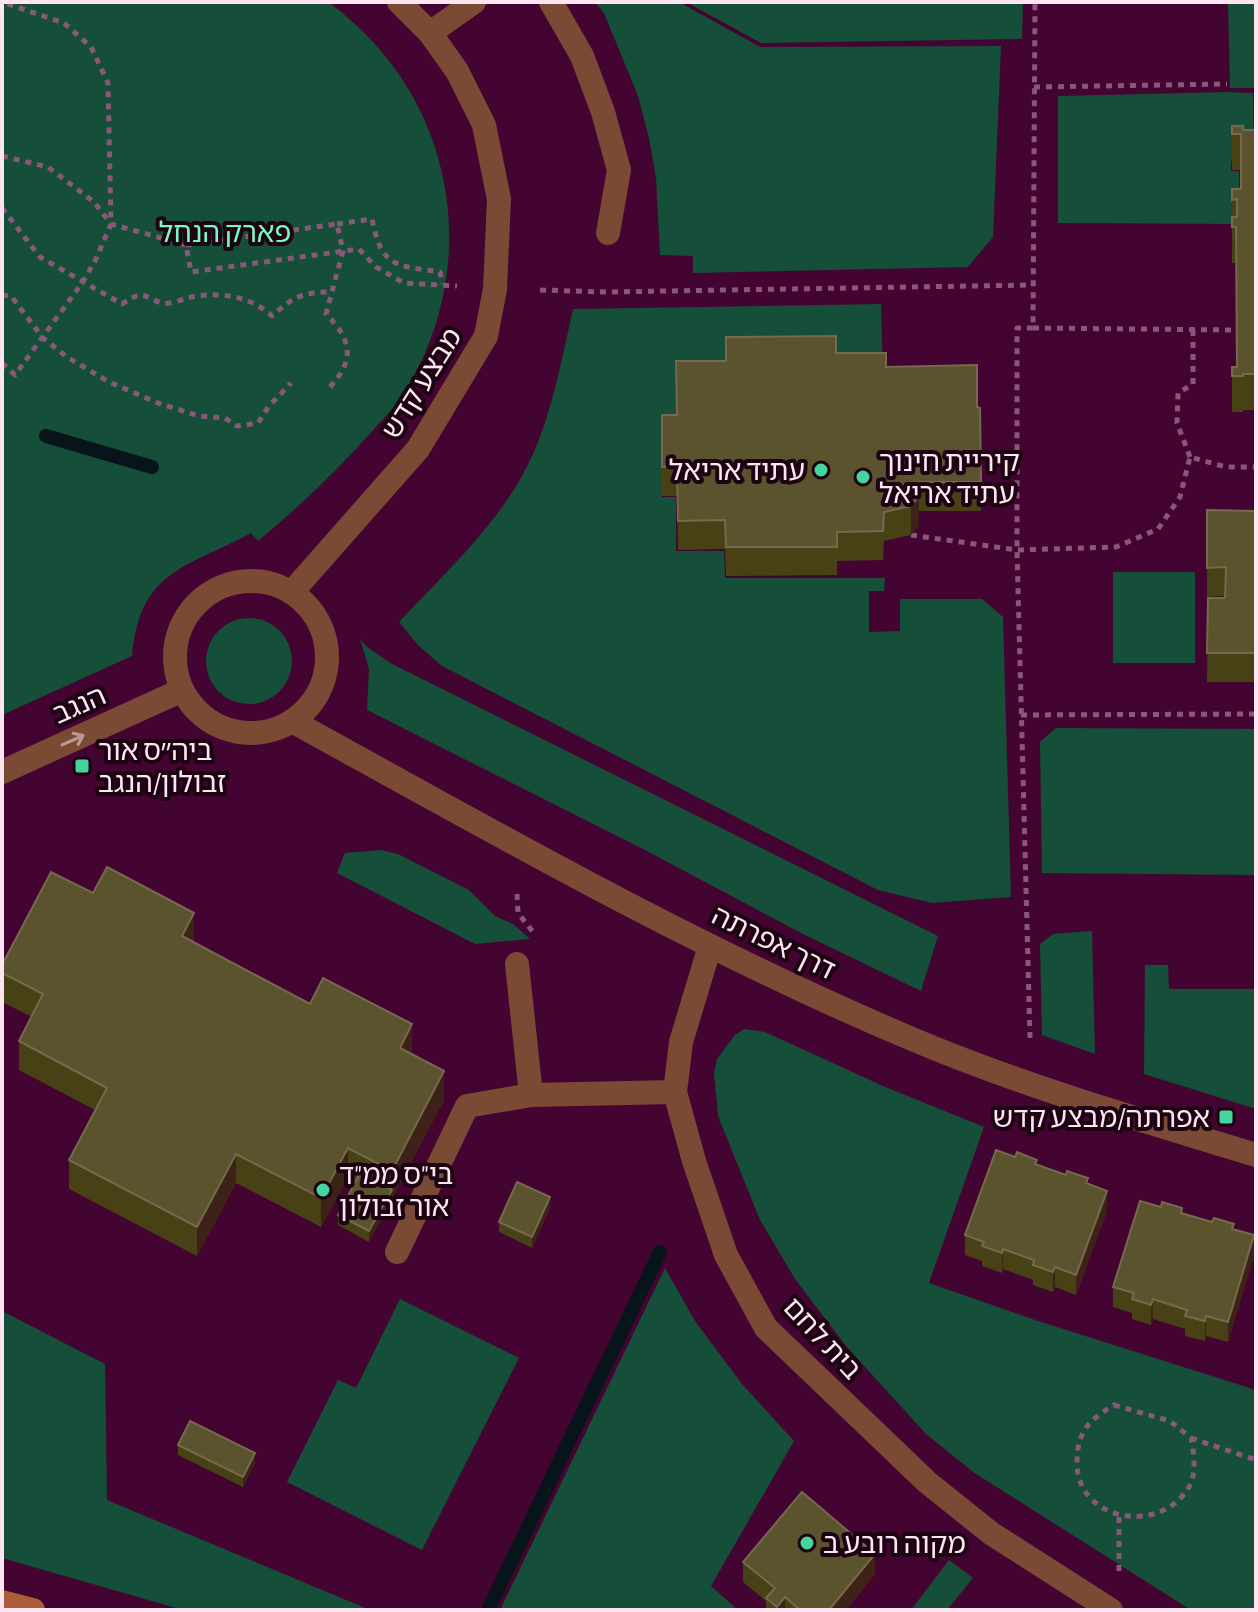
<svg xmlns="http://www.w3.org/2000/svg" width="1258" height="1612" font-family="'Alegreya Sans','Noto Sans Hebrew',sans-serif">
	<rect width="100%" height="100%" fill="#440431"/>
	<g fill="#154e39">
		<path d="M2,2H328C455,94 486,262 403,395C396,407 384,417 375,428C339,469 300,506 258,541L251,533C187,568 140,569 132,656L2,715Z"/>
		<polygon points="595,2 679,2 760,47 1001,46 993,237 968,267 693,273 693,256 660,255 656,178 649,138 638,96 604,13"/>
		<polygon points="686,2 1023,2 1022,39 761,43"/>
		<polygon points="1228,2 1256,2 1256,88 1230,88"/>
		<polygon points="1228,92 1253,93 1254,160 1231,161 1231,171 1239,171 1240,224 1058,223 1058,96"/>
		<path d="M881,304L883,380L676,389V443H662V497H676V551H724L725,578H885L884,591H869V632L900,631V599H982L1003,617L1011,897L932,903L878,890L442,666L419,646L399,622C440,578 486,536 518,483C549,432 560,367 573,309Z"/>
		<rect x="1113" y="572" width="82" height="91"/>
		<circle cx="249" cy="661" r="43"/>
		<polygon points="360,639 367,647 392,664 938,936 921,991 805,935 641,848 367,710 369,669"/>
		<polygon points="1056,728 1256,729 1256,875 1042,873 1040,742"/>
		<polygon points="381,850 398,854 469,890 495,916 513,924 530,939 475,944 337,873 345,853"/>
		<polygon points="1092,931 1095,1054 1042,1035 1040,944 1053,934"/>
		<polygon points="1145,965 1168,965 1169,989 1256,989 1256,1109 1144,1074"/>
		<polygon points="744,1029 765,1032 883,1086 984,1127 929,1283 1038,1321 1256,1390 1256,1610 1191,1610 973,1472 926,1434 846,1346 795,1279 760,1220 718,1116 714,1073 717,1059 735,1035"/>
		<polygon points="665,1268 695,1321 742,1384 794,1441 711,1586 738,1610 500,1610"/>
		<polygon points="400,1299 519,1358 422,1550 287,1482 338,1380 356,1388"/>
		<polygon points="2,1311 105,1364 107,1500 370,1610 183,1610 2,1558"/>
		<polygon points="949,1560 973,1578 947,1610 911,1610"/>
	</g>
	<g fill="none" stroke-linecap="round" stroke-linejoin="round">
		<g stroke="#071419" stroke-width="14">
			<polyline points="46,436 152,467"/>
			<polyline points="488,1610 660,1252"/>
		</g>
		<g stroke="#895879" stroke-width="5" stroke-dasharray="6 6" stroke-linecap="butt">
			<polyline points="1034,87 1227,84"/>
			<polyline points="2,156 48,167 94,202 111,224 186,245 191,272 359,249 376,267 404,283 457,286"/>
			<path d="M2,208L40,257L122,304C146,288 141,297 162,303C168,305 181,300 187,298C217,291 249,295 272,316C293,297 302,292 331,292"/>
			<path d="M337,224L372,219C382,268 394,265 440,272L442,284"/>
			<path d="M186,245L337,224L343,251L326,314C353,341 355,361 328,389"/>
			<polyline points="540,290 605,292 1032,285"/>
			<polyline points="2,295 11,296 43,338 67,357 109,382 158,403 199,416 225,418 237,426 258,423 269,406 291,383"/>
			<polyline points="1033,328 1237,330"/>
			<polyline points="2,363 15,375 82,283 95,261 111,224 108,83 91,47 64,23 2,2"/>
			<polyline points="1190,457 1177,423 1178,393 1193,384 1193,329"/>
			<polyline points="911,535 1017,550 1116,547 1158,529 1180,497 1190,457 1226,467 1256,467"/>
			<polyline points="1021,715 1256,714"/>
			<polyline points="517,894 518,913 533,932"/>
			<polyline points="1030,1038 1017,550 1017,328 1033,328 1035,2"/>
			<path d="M1114,1405L1170,1421L1191,1438C1194,1453 1197,1473 1189,1487C1160,1536 1077,1521 1077,1463C1077,1431 1089,1420 1114,1405Z"/>
			<polyline points="1191,1438 1256,1460"/>
			<polyline points="1119,1571 1119,1516"/>
		</g>
		<g stroke="#7b4a35" stroke-width="24">
			<polyline points="551,2 582,56 603,112 619,170 608,233"/>
			<polyline points="430,33 474,2"/>
			<polyline points="517,964 531,1095"/>
			<polyline points="397,1252 467,1106 531,1095 675,1092"/>
		</g>
		<g stroke="#7b4a35" stroke-width="24">
			<circle cx="251" cy="657" r="76"/>
			<polyline points="292,592 418,449 486,336 495,289 499,199 484,125 457,71 430,33 399,2"/>
			<path d="M292,721C495,833 698,949 912,1039C1023,1086 1141,1120 1256,1155"/>
			<polyline points="2,772 180,691"/>
			<polyline points="710,946 681,1042 675,1092 694,1161 726,1255 766,1328 927,1482 992,1534 1111,1610"/>
		</g>
		<polyline stroke="#ac5d3a" stroke-width="24" points="2,1602 33,1610"/>
	</g>
	<g fill="#484116">
		<polygon points="1232,126 1243,130 1256,130 1256,410 1243,410 1243,412 1232,412 1232,367 1237,367 1236,263 1232,263 1232,189 1241,189 1241,170 1232,170"/>
		<polygon points="836,353 886,367 980,408 981,511 919,511 919,525 911,535 884,541 883,560 837,561 837,575 726,576 725,549 678,550 677,496 662,496 662,415 677,415 726,361"/>
		<polygon points="1207,510 1256,511 1256,682 1207,682 1208,598 1225,598 1225,596 1207,597"/>
		<polygon points="93,893 194,943 310,1004 412,1053 411,1054 444,1100 369,1242 338,1225 338,1215 356,1181 348,1177 321,1227 236,1183 197,1256 69,1189 69,1160 95,1110 19,1070 19,1041 32,1017 2,1002 2,965"/>
		<polygon points="1037,1165 1088,1183 1107,1211 1076,1295 1055,1287 1053,1292 1033,1285 1033,1280 1003,1269 1002,1273 982,1266 982,1261 965,1255 965,1235"/>
		<polygon points="550,1208 532,1248 499,1232 499,1222"/>
		<polygon points="1182,1213 1234,1230 1254,1256 1228,1342 1206,1336 1205,1341 1185,1336 1185,1329 1153,1319 1151,1325 1132,1319 1132,1313 1113,1307 1113,1287"/>
		<polygon points="178,1445 255,1463 243,1487 178,1455"/>
		<polygon points="743,1562 875,1574 846,1610 766,1610 766,1601 743,1582"/>
	</g>
	<g fill="#3e2117">
		<polygon points="919,482 919,525 911,535 911,506"/>
		<polygon points="194,913 194,942 182,936"/>
		<polygon points="412,1024 412,1053 400,1077 400,1048"/>
		<polygon points="444,1071 444,1100 369,1242 369,1231 392,1190 392,1171"/>
		<polygon points="348,1148 348,1177 321,1227 321,1198"/>
		<polygon points="236,1154 236,1183 197,1256 197,1227"/>
		<polygon points="1107,1191 1107,1211 1076,1295 1076,1275"/>
		<polygon points="550,1197 550,1208 532,1248 532,1237"/>
		<polygon points="1254,1235 1254,1256 1228,1342 1228,1322"/>
		<polygon points="1003,1249 1003,1269 1002,1273 1002,1253"/>
		<polygon points="1055,1267 1055,1287 1053,1292 1053,1272"/>
		<polygon points="1153,1299 1153,1319 1151,1325 1151,1305"/>
		<polygon points="1206,1316 1206,1336 1205,1341 1205,1321"/>
		<polygon points="255,1453 255,1463 243,1487 243,1477"/>
		<polygon points="875,1554 875,1574 846,1610 829,1610"/>
		<polygon points="785,1597 785,1610 777,1610 777,1607"/>
	</g>
	<g fill="#5b532d" stroke="#746a4c" stroke-width="2">
		<polygon points="1232,126 1243,126 1243,130 1256,130 1256,374 1243,374 1243,376 1232,376 1232,367 1237,367 1236,227 1232,227 1232,217 1237,217 1237,199 1232,200 1232,189 1241,189 1241,134 1232,134"/>
		<polygon points="836,336 836,353 886,353 886,367 977,365 977,407 980,408 981,482 919,482 919,496 911,506 884,512 883,531 837,532 837,547 726,547 725,520 678,521 677,467 662,467 662,415 677,415 676,361 726,361 726,337"/>
		<polygon points="1207,510 1256,511 1256,653 1207,653 1208,598 1225,598 1226,567 1207,568"/>
		<polygon points="107,867 194,913 182,936 310,1004 323,978 412,1024 400,1048 444,1071 392,1171 348,1148 321,1198 236,1154 197,1227 69,1160 107,1088 19,1041 43,994 2,973 2,965 51,872 93,893"/>
		<polygon points="996,1150 1015,1157 1017,1152 1037,1160 1035,1164 1066,1175 1067,1171 1088,1178 1086,1183 1107,1191 1076,1275 1055,1267 1053,1272 1033,1265 1034,1260 1003,1249 1002,1253 982,1246 984,1242 965,1235"/>
		<polygon points="360,1173 392,1190 369,1231 338,1215"/>
		<polygon points="517,1182 550,1197 532,1237 499,1222"/>
		<polygon points="1140,1201 1161,1207 1162,1202 1182,1208 1181,1213 1212,1222 1214,1218 1234,1224 1232,1229 1254,1235 1228,1322 1206,1316 1205,1321 1185,1316 1187,1310 1153,1299 1151,1305 1132,1299 1134,1293 1113,1287"/>
		<polygon points="190,1421 255,1453 243,1477 178,1445"/>
		<polygon points="802,1492 875,1554 829,1610 800,1610 785,1597 777,1607 766,1598 775,1588 743,1562"/>
	</g>
	<defs><path id="oneway-shaft" d="M-6 0H5M1.5-3L5.5 0L1.5 3" fill="none" stroke-width="1.6" stroke-linecap="round" stroke-linejoin="round" transform="scale(2)"/></defs>
	<use stroke="#bc9894" href="#oneway-shaft" transform="translate(73 740) rotate(-24)"/>
	<g fill="#46d49e" stroke="#1c0413" stroke-width="3">
		<circle cx="821" cy="470" r="8"/>
		<circle cx="863" cy="477" r="8"/>
		<rect x="74" y="758" width="16" height="16" rx="4"/>
		<rect x="1218" y="1109" width="16" height="16" rx="4"/>
		<circle cx="323" cy="1190" r="8"/>
		<circle cx="807" cy="1543" r="8"/>
	</g>
	<g text-anchor="middle" stroke-width="8" stroke-linejoin="round" paint-order="stroke">
		<g font-size="28" fill="#78f8c3" stroke="#1c0413">
			<text x="225" y="242">פארק הנחל</text>
		</g>
		<g font-size="28" fill="#fde5f2" stroke="#1c0413">
			<text transform="translate(421 383) rotate(-58)" y="10">מבצע קדש</text>
			<text transform="translate(79 704) rotate(-24)" y="10">הנגב</text>
			<text transform="translate(774 942) rotate(26)" y="10">דרך אפרתה</text>
			<text transform="translate(823 1338) rotate(47)" y="10">בית לחם</text>
		</g>
		<g font-size="28" fill="#fde5f2" stroke="#1c0413" text-anchor="start">
			<text x="879" y="471">קיריית חינוך<tspan x="879" dy="32">עתיד אריאל</tspan></text>
			<text x="805" y="480" text-anchor="end">עתיד אריאל</text>
			<text x="98" y="760">ביה״ס אור<tspan x="98" dy="32">זבולון/הנגב</tspan></text>
			<text x="1210" y="1127" text-anchor="end">אפרתה/מבצע קדש</text>
			<text x="339" y="1184">בי"ס ממ"ד<tspan x="339" dy="32">אור זבולון</tspan></text>
			<text x="823" y="1553">מקוה רובע ב</text>
		</g>
	</g>
	<rect width="1258" height="1612" fill="none" stroke="#fde5f2" stroke-width="8"/>
</svg>
